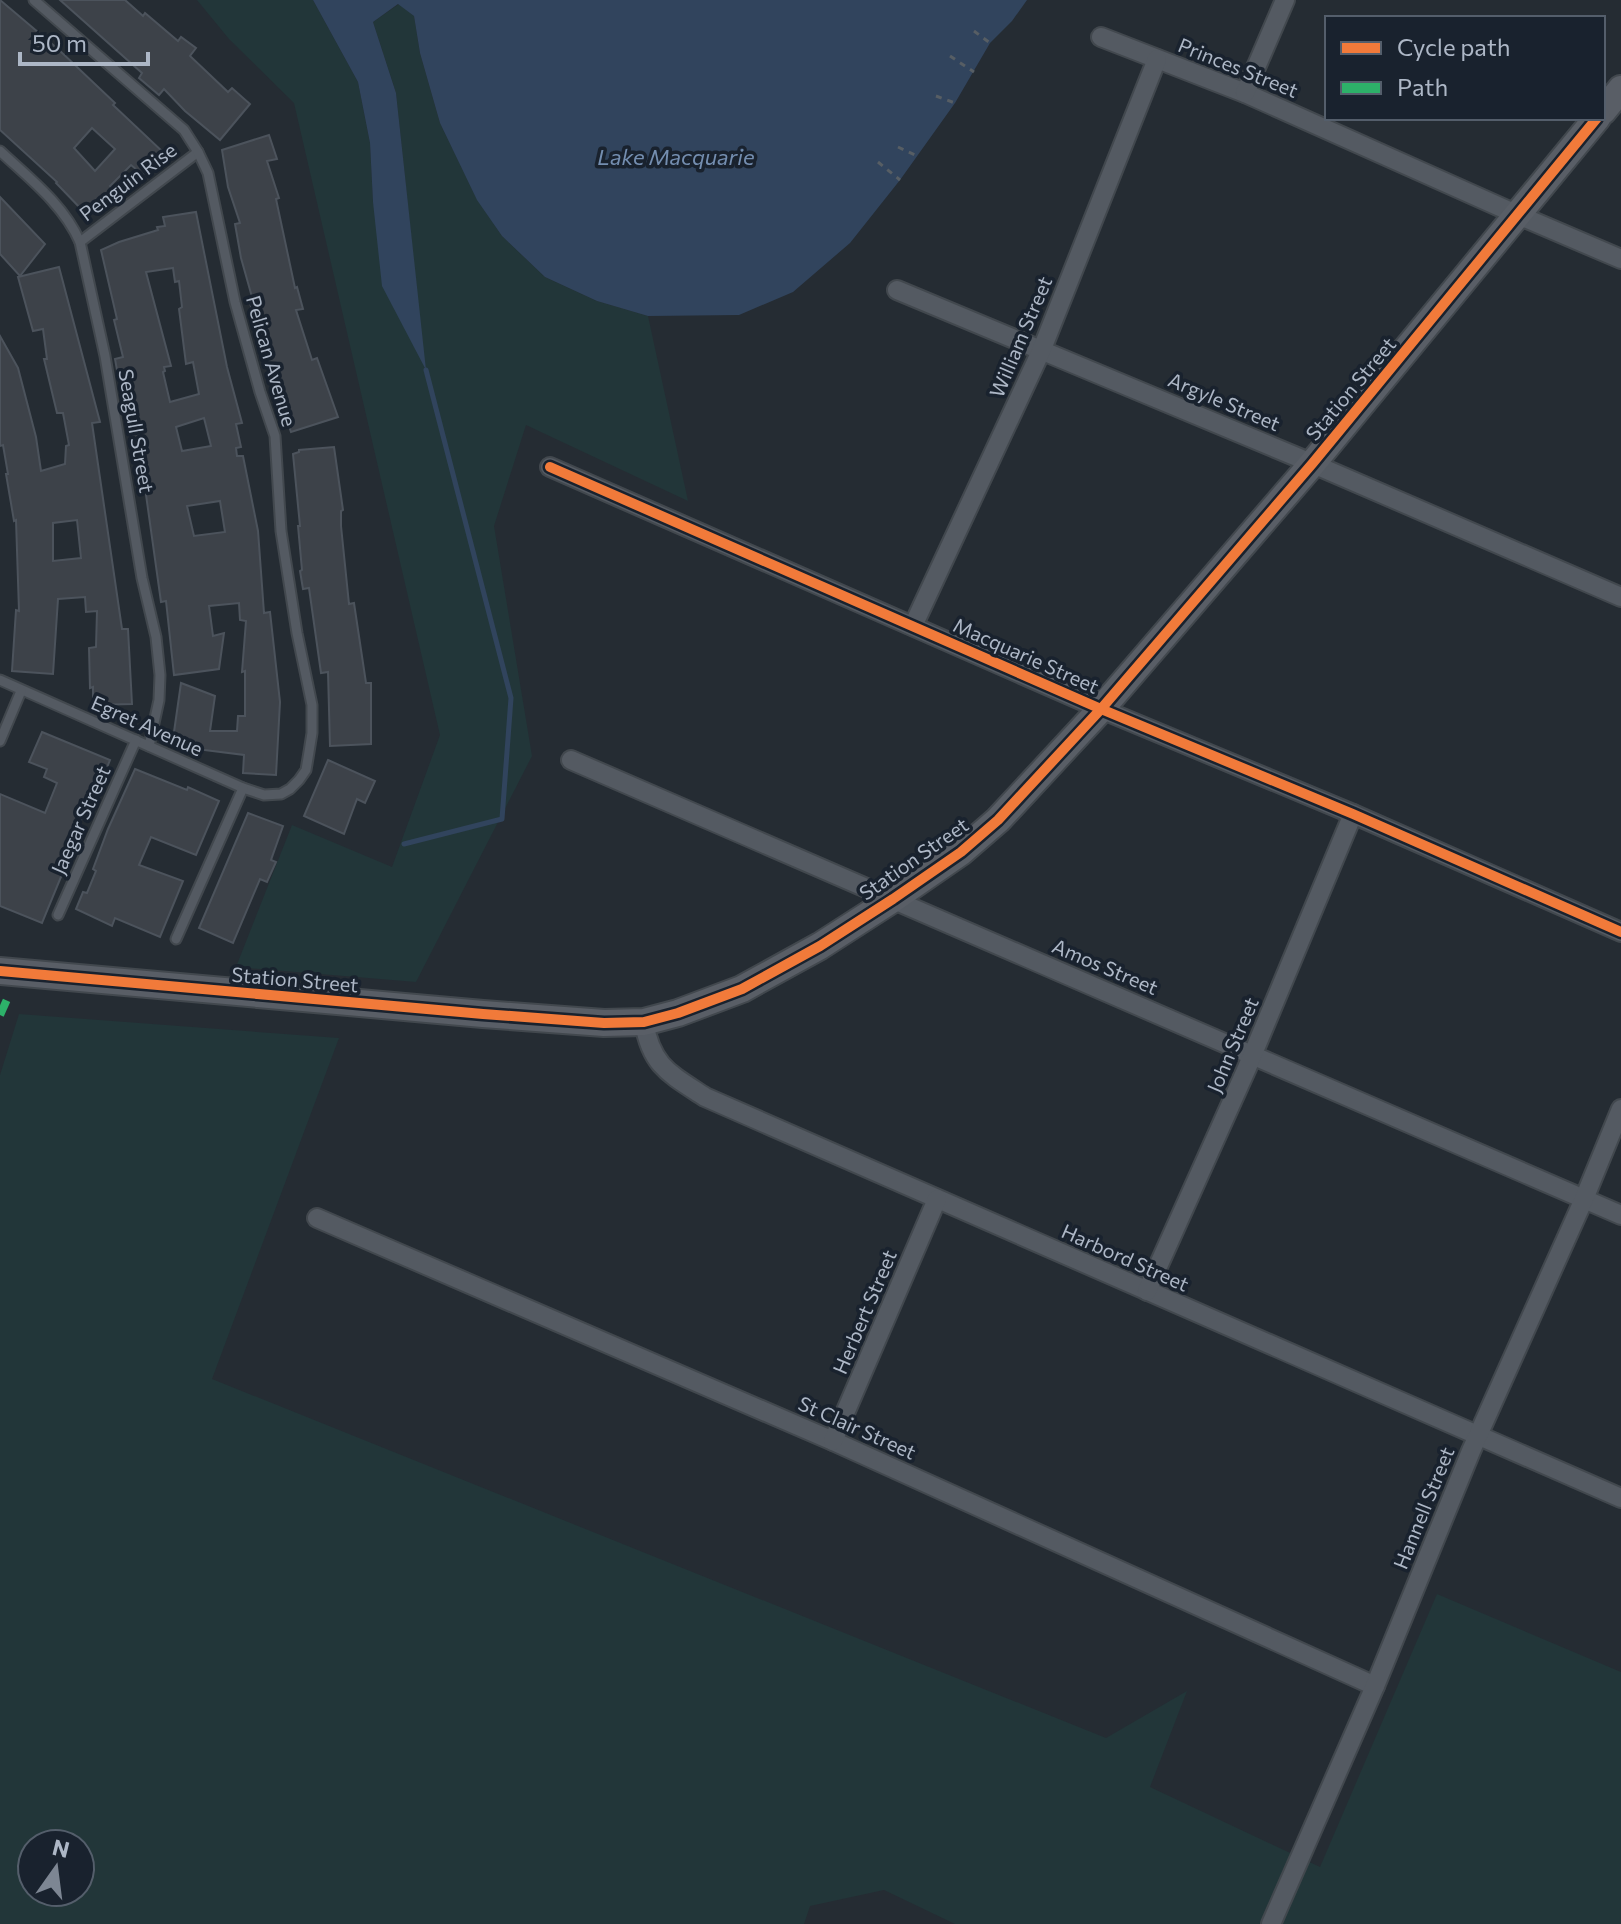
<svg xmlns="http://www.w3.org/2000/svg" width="1621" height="1924" font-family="Commissioner,sans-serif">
	<rect width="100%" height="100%" fill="#252c33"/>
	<g fill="#223639" fill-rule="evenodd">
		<polygon points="197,0 313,0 358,82 370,143 373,202 425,368 396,93 373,22 399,4 414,16 420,53 440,123 477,199 502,236 545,277 597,301 648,316 688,501 526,425 494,526 532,756 416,982 236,967 292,825 392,867 440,735 294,103 229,39"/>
		<path d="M19,1014L339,1038L212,1379L1106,1738L1187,1691L1150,1787L1320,1867L1437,1594L1621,1672V1924H955L884,1890L810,1906L804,1924H0V1075ZM32,1844H80V1892H32Z"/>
	</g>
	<polygon fill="#31445d" points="313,0 1027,0 1012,21 990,43 955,103 900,180 850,243 793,292 739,315 648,316 597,301 545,277 502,236 477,200 440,123 420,53 414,16 398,4 373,22 396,93 426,370 382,286 373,202 370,143 358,82"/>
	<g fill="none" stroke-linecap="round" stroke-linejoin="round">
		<polyline stroke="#31445d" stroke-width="5" points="404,844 502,819 511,698 426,370"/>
	</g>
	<g fill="#3d4249" stroke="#4c535c" stroke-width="2" fill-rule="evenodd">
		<path d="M0,0L58,49L115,103L113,105L164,153L143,175L131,165L110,186L115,192L91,214L86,210L84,212L56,183L57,182L0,130ZM92,128L115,149L95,171L74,148Z"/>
		<polygon points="60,0 125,0 143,16 145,13 178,41 181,37 196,48 190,56 228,92 232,88 250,104 220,140 185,111 164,89 159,95 139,78 142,73"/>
		<polygon points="269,135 277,159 267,161 279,198 276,199 295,288 297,287 303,309 296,310 312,360 317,358 338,417 291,432 266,359 263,359 249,298 252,297 241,258 235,224 240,223 228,187 222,150"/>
		<polygon points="0,197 45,244 20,276 0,254"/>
		<path d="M196,212L227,367L242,423L236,424L241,447L236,448L237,456H243L258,531L264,613L270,612L280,702L276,775L243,773L244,755L172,746L181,683L215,696L210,731H237L238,716H245V671L242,672L246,621L240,620L239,603L209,606L213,636L224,633L219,669L174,675L166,601L161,602L141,459L135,460L129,416L127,417L124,381H119L115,359L123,357L114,320L117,319L101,250L119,242L158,230L157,227L165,226L163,217ZM173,268L175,282L179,281L182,307L179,309L186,364L193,362L199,394L170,402L163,372L165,371L164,367L171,366L146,272ZM204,418L211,446L182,451L176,427ZM220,501L225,532L194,536L187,506Z"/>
		<path d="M59,267L100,422L92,423L122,629H128L132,704L93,705V687L90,688L89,648L96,647L97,611L86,612L85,597L58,599L53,674L12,671L16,610L19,611L16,520L14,521L6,474H8L3,445L0,446V336L18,368L36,437L41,471L65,464L66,446L69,445L63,413H57L44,359H47L43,329L33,331L18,277ZM77,520L81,558L53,561V523Z"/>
		<polygon points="334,447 343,510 341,511 341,526 349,604 354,603 366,683 371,683 371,744 330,746 328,672 321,673 309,588 303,589 300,571 302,570 298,526 300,526 293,454 299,452 299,450"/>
		<polygon points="42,732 110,760 98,790 94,788 60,871 63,872 42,923 0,906 0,794 45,813 57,783 44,777 47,769 29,762"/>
		<polygon points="328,760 375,781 365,803 357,799 344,834 304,816"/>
		<polygon points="135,769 187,790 188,787 219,801 196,855 151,837 139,865 183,881 160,937 115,918 112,926 76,909 83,892 87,893 96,871 93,869 108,829"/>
		<polygon points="248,813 283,826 271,860 276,862 267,882 260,879 233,943 199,928"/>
	</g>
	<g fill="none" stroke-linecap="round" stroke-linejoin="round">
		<g stroke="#42484e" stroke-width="13">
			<g id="lane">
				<path d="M0,151C30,179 63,204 80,242L105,356L142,578L156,637L160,675L159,700L149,746"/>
				<polyline points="80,242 198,152"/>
				<polyline points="0,680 243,788 264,795 281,794 290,789 299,780 306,770 309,752 312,733 312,705 297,633 281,531 275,436 260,392 235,302 208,173 198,152 184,130 34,0"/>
				<polyline points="0,741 21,691"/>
				<polyline points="58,915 136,740"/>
				<polyline points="176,939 243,788"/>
			</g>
		</g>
		<g stroke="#42484e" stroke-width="22">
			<g id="street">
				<polyline points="1101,37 1245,93 1518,215 1621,259"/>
				<polyline points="1245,93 1285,0"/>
				<polyline points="897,290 1297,457 1621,597"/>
				<polyline points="550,467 1101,709 1353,814 1621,932"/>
				<polyline points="913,626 1042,349 1157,59"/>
				<polyline points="571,760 1621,1215"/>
				<path d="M644,1022C651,1066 670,1074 705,1097L1621,1498"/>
				<polyline points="317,1218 833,1441 1375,1686"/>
				<polyline points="1147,1291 1247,1068 1353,814"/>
				<polyline points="833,1441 937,1199"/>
				<polyline points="1271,1924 1375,1686 1471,1451 1584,1199 1621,1109"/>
			</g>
		</g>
		<g stroke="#42484e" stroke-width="30">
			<g id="secondary">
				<polyline points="1603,111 1621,89"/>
				<polyline points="0,971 483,1014 604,1023 644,1022 678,1013 742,989 820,946 893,899 961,852 998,820 1101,709 1312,464 1597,118"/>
			</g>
		</g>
		<g stroke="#575e64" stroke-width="3" stroke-dasharray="6 6" stroke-linecap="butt">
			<polyline points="974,31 990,43"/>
			<polyline points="950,56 974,72"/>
			<polyline points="936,96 955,103"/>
			<polyline points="898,147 917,156"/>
			<polyline points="878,162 900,180"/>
		</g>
		<use href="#lane" stroke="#545a62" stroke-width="9"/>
		<use href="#street" stroke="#545a62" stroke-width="18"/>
		<use href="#secondary" stroke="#595e66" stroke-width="26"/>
		<polyline stroke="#2db169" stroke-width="8" stroke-dasharray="16 8" stroke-linecap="butt" points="0,1015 9,995"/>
		<g stroke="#19222e" stroke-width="15">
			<g id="cycleway">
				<polyline points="550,467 1101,709 1353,814 1621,932"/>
				<polyline points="0,971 483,1014 604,1023 644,1022 678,1013 742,989 820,946 893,899 961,852 998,820 1101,709 1312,464 1597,118"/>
			</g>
		</g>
		<use href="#cycleway" stroke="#f17a3a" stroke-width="10"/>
	</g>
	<g text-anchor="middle" stroke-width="7" stroke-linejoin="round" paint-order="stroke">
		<g font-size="20" fill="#adb7c6" stroke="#19222e">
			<text transform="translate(1238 68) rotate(22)" y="7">Princes Street</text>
			<text transform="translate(128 182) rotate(-37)" y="7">Penguin Rise</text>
			<text transform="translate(1021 337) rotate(-67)" y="7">William Street</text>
			<text transform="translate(271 361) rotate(74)" y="7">Pelican Avenue</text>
			<text transform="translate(1351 389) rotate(-50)" y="7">Station Street</text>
			<text transform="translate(1224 402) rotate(23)" y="7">Argyle Street</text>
			<text transform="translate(136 431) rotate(80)" y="7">Seagull Street</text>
			<text transform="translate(1026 656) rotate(24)" y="7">Macquarie Street</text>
			<text transform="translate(147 726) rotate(24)" y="7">Egret Avenue</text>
			<text transform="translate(81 820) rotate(-66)" y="7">Jaegar Street</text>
			<text transform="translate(914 859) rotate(-35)" y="7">Station Street</text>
			<text transform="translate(1105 967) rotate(23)" y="7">Amos Street</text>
			<text transform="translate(295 980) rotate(5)" y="7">Station Street</text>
			<text transform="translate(1233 1045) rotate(-67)" y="7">John Street</text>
			<text transform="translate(1125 1258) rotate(24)" y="7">Harbord Street</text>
			<text transform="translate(865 1312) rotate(-67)" y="7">Herbert Street</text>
			<text transform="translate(857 1428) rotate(24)" y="7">St Clair Street</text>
			<text transform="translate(1424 1508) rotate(-68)" y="7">Hannell Street</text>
		</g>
		<g font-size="22" font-style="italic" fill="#748eb0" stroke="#19222e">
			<text x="676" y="165">Lake Macquarie</text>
		</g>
	</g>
	<rect x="1325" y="16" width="280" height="104" fill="#19222e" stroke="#545e6b" stroke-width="2"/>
	<rect x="1341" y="42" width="40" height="12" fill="#f17a3a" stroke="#545e6b" stroke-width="2"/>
	<text x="1397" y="56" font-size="24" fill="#adb7c6">Cycle path</text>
	<rect x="1341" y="82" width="40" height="12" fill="#2db169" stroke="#545e6b" stroke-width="2"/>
	<text x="1397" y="96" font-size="24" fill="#adb7c6">Path</text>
	<g transform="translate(56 1868) rotate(14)"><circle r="38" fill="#19222e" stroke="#545e6b" stroke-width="2"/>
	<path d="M0-6L14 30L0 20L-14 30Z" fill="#7d8693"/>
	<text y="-12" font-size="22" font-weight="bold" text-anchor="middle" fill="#adb7c6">N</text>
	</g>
	<path d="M20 52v12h128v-12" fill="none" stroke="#adb7c6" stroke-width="4"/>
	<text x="32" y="52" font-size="24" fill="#adb7c6" stroke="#19222e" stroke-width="6" paint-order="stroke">50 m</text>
</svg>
